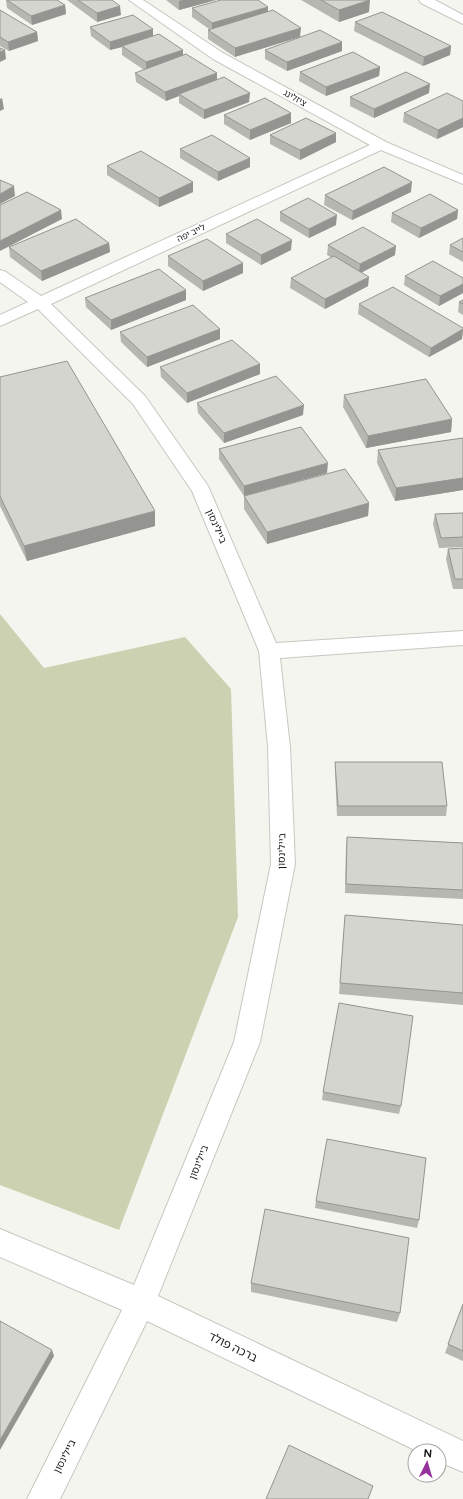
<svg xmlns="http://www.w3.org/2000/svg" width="463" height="1499" font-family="Figtree,'Noto Sans Hebrew',sans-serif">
	<rect width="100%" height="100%" fill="#f4f5ee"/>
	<polygon fill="#ccd2b1" points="0,614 44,668 185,637 231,689 238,917 119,1230 0,1185"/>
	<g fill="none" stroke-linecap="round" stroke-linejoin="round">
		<g stroke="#c6c8c1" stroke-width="2">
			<g id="minor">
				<polygon points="129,0 143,0 223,53 386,142 463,175 463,184 381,150 51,304 145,396 208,486 276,643 463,631 463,645 280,658 290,747 295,864 260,1042 158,1296 463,1441 463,1472 439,1462 439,1451 417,1451 147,1321 60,1499 27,1499 122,1310 0,1257 0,1229 134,1285 234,1042 271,864 268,747 259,651 192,491 133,404 38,309 0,326 0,315 28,302 0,282 0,270 6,272 41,296 370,145 213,59"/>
				<polygon points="419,0 435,0 463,15 463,24 421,3"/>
			</g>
		</g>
		<use href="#minor" fill="#fff" fill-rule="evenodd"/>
	</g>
	<g fill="#b6b7b1">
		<polygon points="6,0 57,0 65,5 66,14 32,25 7,8"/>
		<polygon points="67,0 112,0 121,15 97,22"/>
		<polygon points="166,0 216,0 179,10"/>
		<polygon points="301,0 369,0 369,12 339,22"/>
		<polygon points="268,7 268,12 235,57 208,39 208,30 209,29 192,17 192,8"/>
		<polygon points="0,10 37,32 38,41 9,51 0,46"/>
		<polygon points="355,22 451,46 450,55 423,66 354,31"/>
		<polygon points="90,27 153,36 183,55 217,80 249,102 204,119 179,103 179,96 166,101 136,82 135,73 144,70 122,55 122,47 110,50 91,36"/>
		<polygon points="342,42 342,51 287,71 265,59 265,50"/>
		<polygon points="380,67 379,76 326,96 299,81 300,72"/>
		<polygon points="429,93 374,118 350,106 350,97"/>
		<polygon points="463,101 463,127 437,139 403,122 404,113"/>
		<polygon points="291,113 291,123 250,140 224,124 224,115"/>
		<polygon points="270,135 336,142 300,160 270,144"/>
		<polygon points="180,149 250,167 218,181 180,158"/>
		<polygon points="107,166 193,192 159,207 107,175"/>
		<polygon points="411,192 352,220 324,205 325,195"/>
		<polygon points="458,210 457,219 419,238 391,222 392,213"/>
		<polygon points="280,212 336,225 309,238 280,221"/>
		<polygon points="226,234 291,250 261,265 226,243"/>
		<polygon points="463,238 463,262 449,254 450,245"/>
		<polygon points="109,243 110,252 42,281 10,257 9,247"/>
		<polygon points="328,245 395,255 361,272 368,286 325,309 290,288 291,278 332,258 327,255"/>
		<polygon points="168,256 243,273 203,291 168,266"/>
		<polygon points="405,276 463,278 463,293 439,306 404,285"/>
		<polygon points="85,298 186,300 111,330 86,307"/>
		<polygon points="463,300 463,315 458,312 459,302"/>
		<polygon points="359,304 463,328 462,339 429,357 358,314"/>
		<polygon points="220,329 220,339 147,367 121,342 120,332"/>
		<polygon points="260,364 260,374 187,403 161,377 160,367"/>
		<polygon points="0,377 155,526 27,561 0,506"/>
		<polygon points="344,395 452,419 451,432 366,448 343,407"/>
		<polygon points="197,403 303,415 224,443 198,413"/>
		<polygon points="463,438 463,490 395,501 377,463 378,450"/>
		<polygon points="219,449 327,473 257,492 369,503 368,516 267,544 244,509 244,496 219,459"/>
		<polygon points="463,513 463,547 439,548 433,524 435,514"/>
		<polygon points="463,548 463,589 453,589 446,559 448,549"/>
		<polygon points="335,762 447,806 446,816 337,816 335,771"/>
		<polygon points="347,837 463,843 463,899 345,893 346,846"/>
		<polygon points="345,915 463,925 463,1005 339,994"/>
		<polygon points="323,1092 401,1106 399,1114 322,1100"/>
		<polygon points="316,1201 419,1220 417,1228 315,1208"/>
		<polygon points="251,1283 400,1313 397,1322 251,1292"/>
		<polygon points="463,1304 463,1361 445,1353"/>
	</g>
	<g fill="#949590">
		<polygon points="183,0 216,0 179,10 179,1"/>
		<polygon points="370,0 369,12 339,22 339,10"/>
		<polygon points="65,5 66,14 32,25 31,16"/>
		<polygon points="120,6 121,15 97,22 97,13"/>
		<polygon points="268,7 268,16 212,31 212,23"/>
		<polygon points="301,28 300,37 235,57 235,48"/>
		<polygon points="153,29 153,38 122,46 122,47 110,50 110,42"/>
		<polygon points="37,32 38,41 9,51 8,42"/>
		<polygon points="342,42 342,51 287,71 287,62"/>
		<polygon points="451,46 450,55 423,66 424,57"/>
		<polygon points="5,50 6,59 0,62 0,52"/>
		<polygon points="183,50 183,59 146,71 146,62"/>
		<polygon points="380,67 379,76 326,96 326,87"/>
		<polygon points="217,73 217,82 179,94 179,96 166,101 165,92"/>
		<polygon points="430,84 429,93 374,118 374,109"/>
		<polygon points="250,93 249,102 204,119 204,110"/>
		<polygon points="2,98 4,109 0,111 0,99"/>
		<polygon points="291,113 291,123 250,140 250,130"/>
		<polygon points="463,118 463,127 437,139 438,130"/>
		<polygon points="336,133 336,142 300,160 300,150"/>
		<polygon points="250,158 250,167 218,181 218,172"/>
		<polygon points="193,182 193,192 159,207 159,198"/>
		<polygon points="412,182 411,192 352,220 353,211"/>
		<polygon points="14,186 15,196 0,204 0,194"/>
		<polygon points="61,210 62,219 0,251 0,241"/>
		<polygon points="458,210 457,219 419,238 421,228"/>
		<polygon points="337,215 336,225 309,238 309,229"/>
		<polygon points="292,240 291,250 261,265 261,255"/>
		<polygon points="109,243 110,252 42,281 41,271"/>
		<polygon points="396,246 395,255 359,274 360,264"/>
		<polygon points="243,263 243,273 203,291 203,281"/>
		<polygon points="369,277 368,286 325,309 325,299"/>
		<polygon points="463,284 463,293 439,306 440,296"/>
		<polygon points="186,290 186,300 111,330 111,320"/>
		<polygon points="220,329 220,339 147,367 147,357"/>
		<polygon points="463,329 462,339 429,357 431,348"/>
		<polygon points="260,364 260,374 187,403 187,393"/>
		<polygon points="304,405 303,415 224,443 224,433"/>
		<polygon points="452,419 451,432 366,448 368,436"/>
		<polygon points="328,463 327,473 244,496 244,486"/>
		<polygon points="463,478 463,490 395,501 396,488"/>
		<polygon points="369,503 368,516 267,544 267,532"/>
		<polygon points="155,511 155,526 27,561 24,546"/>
		<polygon points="52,1350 54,1356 0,1450 0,1440"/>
	</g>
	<g fill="#d4d5ce" stroke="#949590">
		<polygon points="7,0 57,0 65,5 31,16"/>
		<polygon points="78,0 112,0 120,6 97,13"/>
		<polygon points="221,0 258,0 268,7 212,23 192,8"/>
		<polygon points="321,0 370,0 339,10"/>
		<polygon points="0,10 37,32 8,42 0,37"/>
		<polygon points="273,10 301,28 235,48 208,30"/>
		<polygon points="382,12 451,46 424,57 355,22"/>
		<polygon points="133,15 153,29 110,42 90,27"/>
		<polygon points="320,30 342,42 287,62 265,50"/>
		<polygon points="159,34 183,50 146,62 122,46"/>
		<polygon points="0,48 5,50 0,52"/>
		<polygon points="353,52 380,67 326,87 300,72"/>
		<polygon points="186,54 217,73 165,92 135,73"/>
		<polygon points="406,72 430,84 374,109 350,97"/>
		<polygon points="224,77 250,93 204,110 179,94"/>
		<polygon points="447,93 463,101 463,118 438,130 404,113"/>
		<polygon points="265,98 291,113 250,130 224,115"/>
		<polygon points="306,118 336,133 300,150 270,135"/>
		<polygon points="212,135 250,158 218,172 180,149"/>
		<polygon points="141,151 193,182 159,198 107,166"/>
		<polygon points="384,167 412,182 353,211 325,195"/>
		<polygon points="0,180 14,186 0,194"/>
		<polygon points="27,192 61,210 0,241 0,205"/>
		<polygon points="430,194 458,210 421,228 392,213"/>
		<polygon points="308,198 337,215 309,229 280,212"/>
		<polygon points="76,219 109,243 41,271 9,247"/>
		<polygon points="257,219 292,240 261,255 226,234"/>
		<polygon points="363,227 396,246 360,264 328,245"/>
		<polygon points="463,238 463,252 450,245"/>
		<polygon points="207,239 243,263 203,281 168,256"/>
		<polygon points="334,256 369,277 325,299 291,278"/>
		<polygon points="433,261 463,278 463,284 440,296 405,276"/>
		<polygon points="159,269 186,290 111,320 85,298"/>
		<polygon points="393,287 463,328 463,329 431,348 359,304"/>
		<polygon points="463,300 463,304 459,302"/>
		<polygon points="193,305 220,329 147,357 120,332"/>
		<polygon points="232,340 260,364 187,393 160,367"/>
		<polygon points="67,361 155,511 24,546 0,496 0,377"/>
		<polygon points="276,376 304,405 224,433 197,403"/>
		<polygon points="426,379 452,419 368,436 344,395"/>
		<polygon points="301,427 328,463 244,486 219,449"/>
		<polygon points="463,438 463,478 396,488 378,450"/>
		<polygon points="345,469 369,503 267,532 244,496"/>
		<polygon points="463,513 463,537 441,538 435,514"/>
		<polygon points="463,548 463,579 455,579 448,549"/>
		<polygon points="335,762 442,762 447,806 338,806"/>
		<polygon points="347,837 463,843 463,890 346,884"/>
		<polygon points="345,915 463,925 463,993 340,983"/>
		<polygon points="339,1003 413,1016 401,1106 323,1092"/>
		<polygon points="327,1139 426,1158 419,1220 316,1201"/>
		<polygon points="265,1209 409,1238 400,1313 251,1283"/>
		<polygon points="463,1304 463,1351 448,1344"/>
		<polygon points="0,1321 52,1350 0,1440"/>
		<polygon points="289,1445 373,1486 368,1499 266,1499"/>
	</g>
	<g text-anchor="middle" stroke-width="4" stroke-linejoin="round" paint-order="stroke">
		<g font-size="9" fill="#1b1c19" stroke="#fff">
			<text transform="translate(295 98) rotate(29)" y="3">ציזלינג</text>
			<text transform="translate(191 233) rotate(-25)" y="3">לייב יפה</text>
		</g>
		<g font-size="10" fill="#1b1c19" stroke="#fff">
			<text transform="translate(217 526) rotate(66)" y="4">ביילינסון</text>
			<text transform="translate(281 851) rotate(-89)" y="4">ביילינסון</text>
			<text transform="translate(198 1162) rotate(-68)" y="4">ביילינסון</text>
			<text transform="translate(64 1456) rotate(-63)" y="4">ביילינסון</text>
		</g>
		<g font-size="12" fill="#1b1c19" stroke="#fff">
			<text transform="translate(233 1347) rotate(26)" y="4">ברכה פולד</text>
		</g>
	</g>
	<g transform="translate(427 1463) rotate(5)"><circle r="19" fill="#ffffff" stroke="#a4a4a3"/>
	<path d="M0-3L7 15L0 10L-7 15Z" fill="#95339a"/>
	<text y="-6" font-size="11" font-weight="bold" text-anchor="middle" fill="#1b1c19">N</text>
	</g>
</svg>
